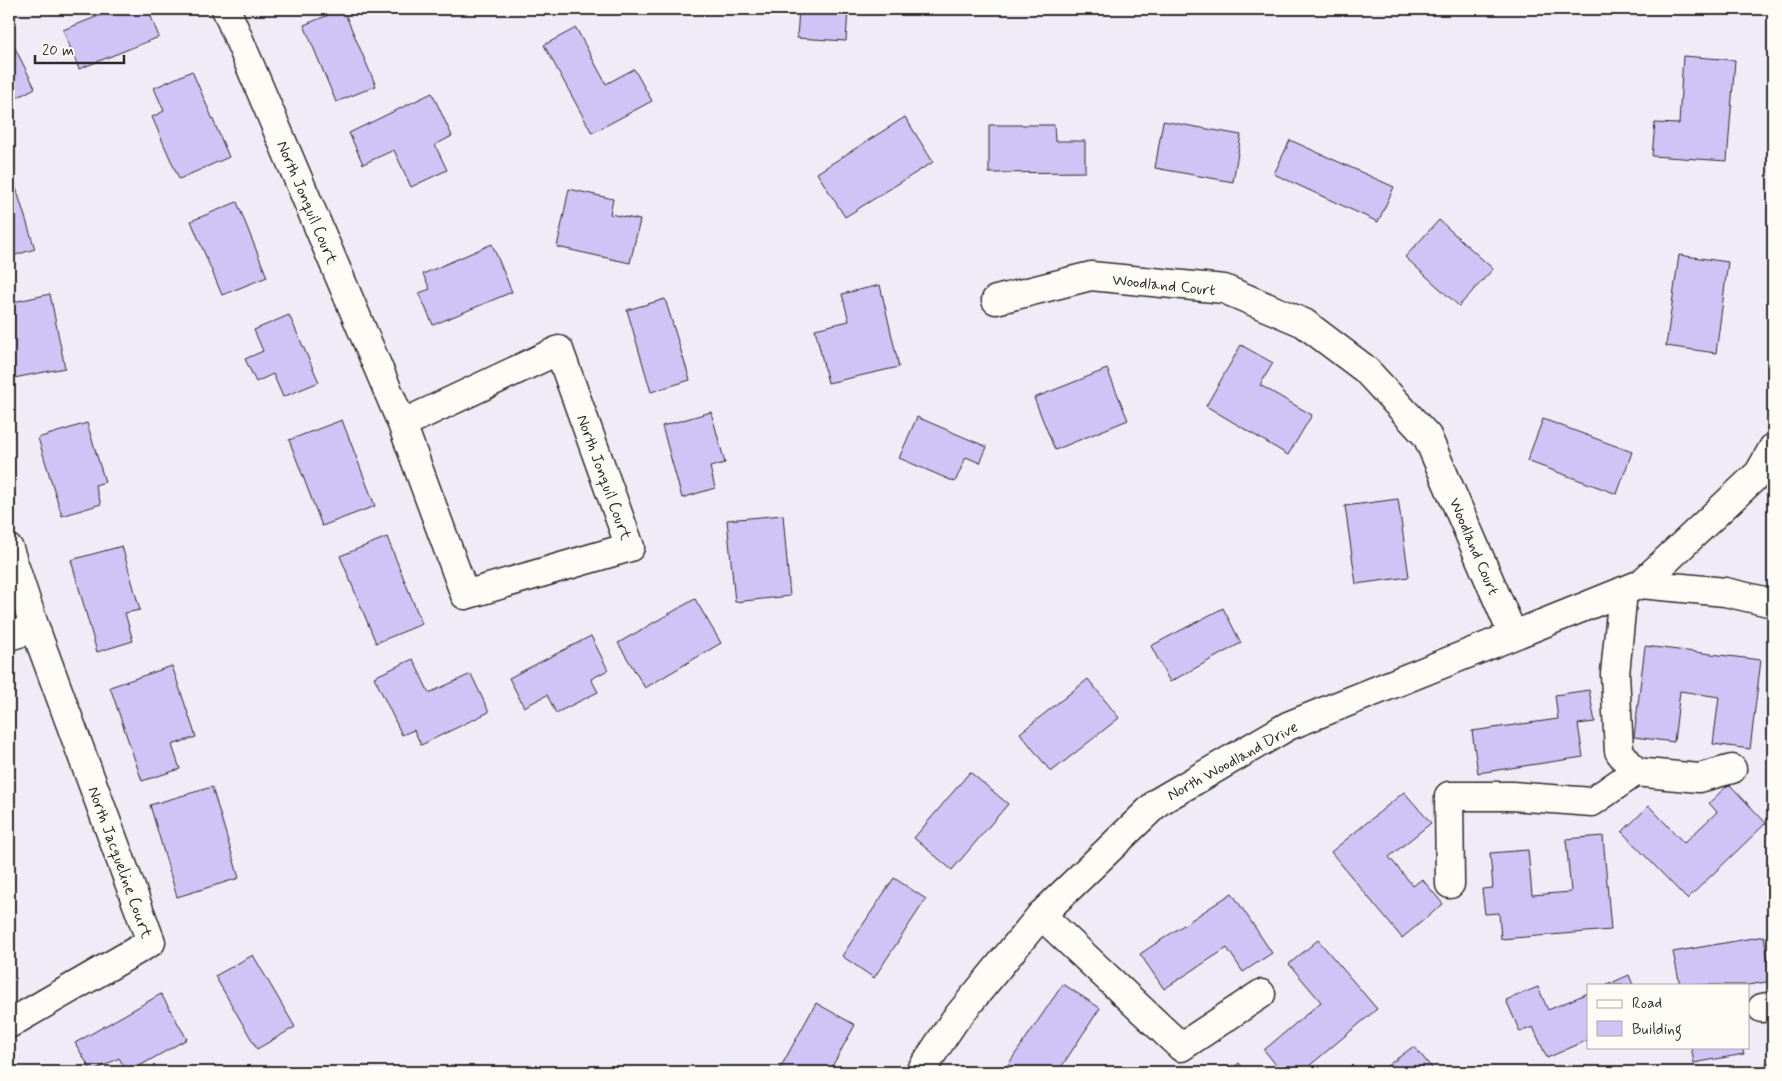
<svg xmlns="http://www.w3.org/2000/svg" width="1782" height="1081" font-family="Mynerve,sans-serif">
	<rect width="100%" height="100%" fill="#efebf7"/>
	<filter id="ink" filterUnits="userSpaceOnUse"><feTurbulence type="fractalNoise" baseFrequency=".02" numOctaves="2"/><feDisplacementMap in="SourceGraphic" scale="10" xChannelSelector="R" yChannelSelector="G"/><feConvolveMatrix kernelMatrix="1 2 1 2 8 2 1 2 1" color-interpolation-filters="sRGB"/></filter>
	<g filter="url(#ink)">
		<g fill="#cec4f6" stroke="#2b2b2b">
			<polygon points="116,9 148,9 159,37 79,69 63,30"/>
			<polygon points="343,9 376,86 336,102 304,25"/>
			<polygon points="799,9 848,9 846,41 797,38"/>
			<polygon points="576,28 606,84 634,69 652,101 592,133 544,45"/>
			<polygon points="11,40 35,88 9,102 9,41"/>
			<polygon points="1683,56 1735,60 1727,161 1652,156 1655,123 1679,124"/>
			<polygon points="192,71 229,157 179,179 152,117 164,111 154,88"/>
			<polygon points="432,93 452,136 435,145 447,170 411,187 394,150 363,164 349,133"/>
			<polygon points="905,117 933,162 845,217 817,173"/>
			<polygon points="1163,121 1241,135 1233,182 1155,168"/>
			<polygon points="989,125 1054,125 1055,141 1085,141 1085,172 989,173"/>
			<polygon points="1290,140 1394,187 1378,222 1274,174"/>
			<polygon points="13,178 35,249 9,257 9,179"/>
			<polygon points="569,189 613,199 610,214 640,220 630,263 557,247"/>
			<polygon points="237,202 267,277 222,295 191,221"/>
			<polygon points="1439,220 1493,269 1459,306 1405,257"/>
			<polygon points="492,244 512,292 433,325 419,293 430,289 423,274"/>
			<polygon points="1679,255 1728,262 1716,353 1666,346"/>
			<polygon points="880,285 899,367 828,383 815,329 849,321 842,294"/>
			<polygon points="50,294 65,368 14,378 9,350 9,303"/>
			<polygon points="665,299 690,380 651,392 627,310"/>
			<polygon points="289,315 319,382 283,397 273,374 256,382 245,359 263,351 254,330"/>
			<polygon points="1241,345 1273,363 1260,385 1312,415 1288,455 1206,406"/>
			<polygon points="1107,369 1128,420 1055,450 1034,398"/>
			<polygon points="711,412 725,463 710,467 715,488 682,498 662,426"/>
			<polygon points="917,417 987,447 980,463 966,457 955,482 899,458"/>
			<polygon points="1543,419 1632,452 1617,494 1527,461"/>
			<polygon points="342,420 375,506 322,526 289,440"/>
			<polygon points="87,423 105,482 95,485 101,504 62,516 38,438"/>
			<polygon points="1398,499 1409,577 1356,584 1345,506"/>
			<polygon points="783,515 790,596 735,602 727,520"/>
			<polygon points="387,537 422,624 376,643 340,556"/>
			<polygon points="122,546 140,610 125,613 133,641 97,652 71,560"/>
			<polygon points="695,599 721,643 645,688 618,643"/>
			<polygon points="1223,608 1241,643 1170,682 1151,646"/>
			<polygon points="591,636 608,670 591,679 598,692 556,713 547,695 524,707 509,678"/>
			<polygon points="1645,646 1761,660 1750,749 1713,744 1719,697 1680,691 1674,742 1634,737"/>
			<polygon points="413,659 429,693 471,674 489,712 421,745 414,730 402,735 374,677"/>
			<polygon points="172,666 196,737 172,745 180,769 142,781 110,687"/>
			<polygon points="1088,679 1119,718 1051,772 1020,733"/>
			<polygon points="1589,690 1595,722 1578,724 1583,757 1478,773 1472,731 1558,719 1555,695"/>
			<polygon points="970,772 1008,804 952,870 914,838"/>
			<polygon points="1729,784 1766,823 1687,899 1622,832 1649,806 1684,843 1717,812 1709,803"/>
			<polygon points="212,787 239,878 177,897 150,805"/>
			<polygon points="1404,792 1431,823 1389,857 1413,886 1422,879 1443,904 1402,938 1331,852"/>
			<polygon points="1603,836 1611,930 1501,939 1499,913 1485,914 1482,889 1493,888 1490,853 1528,850 1532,895 1571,892 1566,839"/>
			<polygon points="894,878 926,899 874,978 842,956"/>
			<polygon points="1232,893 1272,953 1243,972 1227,948 1164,989 1140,954"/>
			<polygon points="1764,936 1772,981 1748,985 1680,985 1673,952"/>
			<polygon points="1318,940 1377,1009 1302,1072 1282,1072 1264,1050 1321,1002 1289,964"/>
			<polygon points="253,955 295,1027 257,1049 215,976"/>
			<polygon points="1629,975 1633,985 1607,985"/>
			<polygon points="1063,984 1100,1008 1058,1072 1003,1072"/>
			<polygon points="1538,987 1548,1010 1588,993 1588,1040 1547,1058 1533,1027 1520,1032 1506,1000"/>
			<polygon points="161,994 187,1039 129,1072 127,1072 119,1058 92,1072 75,1043"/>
			<polygon points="816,1003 855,1025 829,1072 778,1072"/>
			<polygon points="1414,1046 1435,1072 1379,1072"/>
			<polygon points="1691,1047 1742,1047 1744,1054 1694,1063"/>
			<polygon points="1773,1061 1773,1072 1752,1072 1751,1071"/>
			<polygon points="1239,1063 1247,1072 1228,1072"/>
		</g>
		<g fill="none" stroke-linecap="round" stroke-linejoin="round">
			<g stroke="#2b2b2b" stroke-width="31">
				<g id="minor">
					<polyline points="226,9 402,424 465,595 630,547 559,350 402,424"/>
					<polyline points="996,300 1091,276 1224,289 1304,323 1365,369 1427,436 1513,635"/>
					<polyline points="9,549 35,628"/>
					<polyline points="1641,584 1725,592 1773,603"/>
					<polyline points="1623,591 1615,674 1619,751 1635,772"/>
					<polyline points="9,636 35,628 151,942 9,1024"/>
					<polyline points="1450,884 1449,796 1512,796 1592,802 1635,772 1699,778 1732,769"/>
					<polyline points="1041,915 1181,1047 1261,994"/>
					<polyline points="1762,1008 1773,1006"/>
					<polyline points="920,1072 954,1021 1041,915 1158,802 1288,726 1641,584 1759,473 1773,448"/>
				</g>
			</g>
			<use href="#minor" stroke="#fdfcf7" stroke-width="28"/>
		</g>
	</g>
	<g text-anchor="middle" stroke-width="4" stroke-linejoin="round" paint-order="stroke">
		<g font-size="16" fill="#2b2b2b" stroke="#fdfcf7">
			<text transform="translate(308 202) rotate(67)" y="6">North Jonquil Court</text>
			<text transform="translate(1164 284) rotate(6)" y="6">Woodland Court</text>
			<text transform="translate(605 477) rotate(70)" y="6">North Jonquil Court</text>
			<text transform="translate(1475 546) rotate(67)" y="6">Woodland Court</text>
			<text transform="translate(1232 760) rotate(-29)" y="6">North Woodland Drive</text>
			<text transform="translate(121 862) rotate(70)" y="6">North Jacqueline Court</text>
		</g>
	</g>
	<rect width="1782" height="1081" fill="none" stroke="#fdfcf7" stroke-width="30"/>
	<rect x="15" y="15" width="1752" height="1051" fill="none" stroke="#2b2b2b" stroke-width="2" filter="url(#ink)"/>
	<rect x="1587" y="984" width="162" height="65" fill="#fdfcf7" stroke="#a9a8a5"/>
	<rect x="1597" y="1000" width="25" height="8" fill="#fdfcf7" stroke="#a9a8a5"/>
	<text x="1632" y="1008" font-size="15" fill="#2b2b2b">Road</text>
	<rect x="1597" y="1021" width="25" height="15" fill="#cec4f6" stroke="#a9a8a5"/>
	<text x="1632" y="1034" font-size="15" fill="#2b2b2b">Building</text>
	<path d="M35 55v8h89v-8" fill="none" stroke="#2b2b2b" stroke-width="2.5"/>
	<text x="42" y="55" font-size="15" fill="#2b2b2b" stroke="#fdfcf7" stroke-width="4" paint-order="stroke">20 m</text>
</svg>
